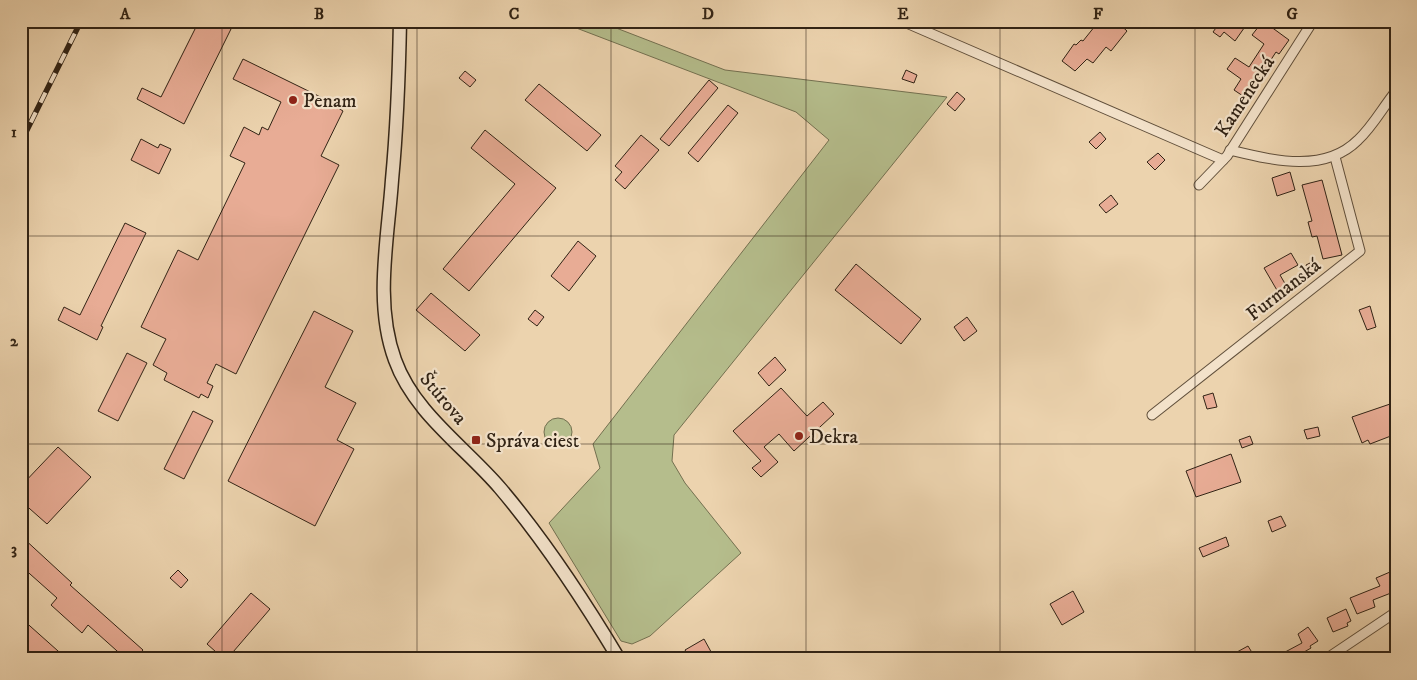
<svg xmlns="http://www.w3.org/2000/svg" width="1417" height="680" font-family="'IM FELL DW Pica',serif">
	<rect width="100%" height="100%" fill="#ecd3ae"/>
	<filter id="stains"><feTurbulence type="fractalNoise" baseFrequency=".004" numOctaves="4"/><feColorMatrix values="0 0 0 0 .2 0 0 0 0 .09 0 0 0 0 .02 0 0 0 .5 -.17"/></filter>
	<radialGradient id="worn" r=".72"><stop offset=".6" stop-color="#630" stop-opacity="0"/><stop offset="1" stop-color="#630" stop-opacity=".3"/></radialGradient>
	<g fill="#b5bd8c" stroke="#737050">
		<polygon points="558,21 598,21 725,70 947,97 674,435 672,461 685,483 741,553 650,636 632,644 621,641 549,523 600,468 593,444 829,140 796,112"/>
		<circle cx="558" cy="432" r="14"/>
	</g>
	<g fill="#e8ac95" stroke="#312315">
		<polygon points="199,21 215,21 231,29 184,124 137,99 142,88 161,97"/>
		<polygon points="1099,21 1106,21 1111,25 1116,21 1127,31 1111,51 1106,47 1093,63 1087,59 1075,71 1062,61 1074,44 1076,45 1081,40 1083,41"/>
		<polygon points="1221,21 1249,21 1235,41 1224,32 1220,37 1213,32"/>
		<polygon points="1263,21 1289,40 1279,54 1276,52 1246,98 1234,90 1241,79 1227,69 1235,58 1249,67 1264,44 1252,35"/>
		<polygon points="243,59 339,106 338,108 343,111 321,156 339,165 236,374 216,364 207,383 213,386 208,398 201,394 199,398 164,380 167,373 153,365 166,339 141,327 178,250 198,260 245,163 230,156 244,127 259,135 262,127 268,130 281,102 233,79"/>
		<polygon points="906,70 917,75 914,83 902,79"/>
		<polygon points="465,71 476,80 470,87 459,78"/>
		<polygon points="709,80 718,88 669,146 660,139"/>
		<polygon points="539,84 601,135 587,151 525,100"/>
		<polygon points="957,92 965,99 955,111 947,104"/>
		<polygon points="728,105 738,113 698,162 688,153"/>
		<polygon points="485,130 556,188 469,291 443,269 515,184 471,148"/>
		<polygon points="1100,132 1106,139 1096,149 1089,142"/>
		<polygon points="641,135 659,150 625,189 615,180 622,172 615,166"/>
		<polygon points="141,139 158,148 160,144 171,149 159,174 131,160"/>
		<polygon points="1158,153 1165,160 1155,170 1147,162"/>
		<polygon points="1290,172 1295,190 1277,196 1272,178"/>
		<polygon points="1322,180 1342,255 1323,259 1317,236 1312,237 1308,222 1312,221 1302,185"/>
		<polygon points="1111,195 1118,204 1106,213 1099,205"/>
		<polygon points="125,223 146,233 101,326 103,327 97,340 58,320 64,307 80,315"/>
		<polygon points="578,241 596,256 569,291 551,276"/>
		<polygon points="1291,253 1298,265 1280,275 1287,287 1278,292 1264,268"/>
		<polygon points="1314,261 1319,271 1310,275 1306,265"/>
		<polygon points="856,264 921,319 901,344 835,290"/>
		<polygon points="431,293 480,335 465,351 416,310"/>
		<polygon points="1370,306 1376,327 1367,330 1359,310"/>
		<polygon points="535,310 544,317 537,326 528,319"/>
		<polygon points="314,311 353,331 325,387 356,403 337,440 354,449 315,526 228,481"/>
		<polygon points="967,317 977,331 964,341 954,327"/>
		<polygon points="127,353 147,363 118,421 98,411"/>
		<polygon points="775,357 786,370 769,386 758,373"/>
		<polygon points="781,388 807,416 823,402 834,414 794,451 779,434 764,447 778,462 761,477 752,468 761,461 733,431"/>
		<polygon points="1213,393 1217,407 1207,409 1203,396"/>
		<polygon points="1396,402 1396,434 1370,444 1368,440 1362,443 1352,417"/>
		<polygon points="193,411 213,421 184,479 164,469"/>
		<polygon points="1318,427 1320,436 1307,439 1304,430"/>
		<polygon points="1250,436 1253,444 1242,448 1239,440"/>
		<polygon points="58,447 91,477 47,524 21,501 21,486"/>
		<polygon points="1231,454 1241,482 1196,497 1186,471"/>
		<polygon points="1281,516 1286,526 1272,532 1268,521"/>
		<polygon points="21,536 72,583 70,585 143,650 135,659 126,659 88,625 82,633 51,605 57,598 21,566"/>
		<polygon points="1226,537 1229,546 1203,557 1199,548"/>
		<polygon points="178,570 188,580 181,588 170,578"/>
		<polygon points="1390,572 1396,586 1390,589 1391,593 1373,600 1375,607 1357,614 1350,598 1380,586 1376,578"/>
		<polygon points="1073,591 1084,612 1062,625 1050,604"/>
		<polygon points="251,593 270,609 227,659 224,659 207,644"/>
		<polygon points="1346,609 1351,621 1347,623 1348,626 1333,632 1327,618"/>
		<polygon points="21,618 67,659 21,659"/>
		<polygon points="1308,627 1318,641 1310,646 1311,648 1292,659 1272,659 1302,643 1298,634"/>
		<polygon points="704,639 715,659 690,659 685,650"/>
		<polygon points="1248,646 1256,659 1241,659 1237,652"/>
	</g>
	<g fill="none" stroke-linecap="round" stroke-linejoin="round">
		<g stroke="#604f3b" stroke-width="11">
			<g id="street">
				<polyline points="902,21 1223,160"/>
				<path d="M1230,150C1272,160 1324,174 1358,140C1373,126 1383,107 1396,91"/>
				<polyline points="1199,185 1227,156 1313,21"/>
				<polyline points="1152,415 1360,251 1335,157"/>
				<polyline points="1326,659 1396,612"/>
			</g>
		</g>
		<g stroke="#312315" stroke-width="15">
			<path id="secondary" d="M400,21C399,74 397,127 392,180C388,239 374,303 395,360C414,413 465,447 500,488C545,541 583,599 619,659"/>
		</g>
		<use href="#street" stroke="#f3e2ca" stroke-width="9"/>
		<use href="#secondary" stroke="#f3e2ca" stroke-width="12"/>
		<g stroke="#312315" stroke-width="5.5">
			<polyline id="rail" points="21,142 81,21"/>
		</g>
		<use href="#rail" stroke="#f3e2ca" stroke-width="4" stroke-dasharray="11" stroke-linecap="butt"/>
	</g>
	<path fill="none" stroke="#312315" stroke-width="1" stroke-opacity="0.55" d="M222,21V659M417,21V659M611,21V659M806,21V659M1000,21V659M1195,21V659M21,236H1396M21,444H1396"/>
	<g fill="#8f2418" stroke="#f3e2ca" stroke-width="2">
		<circle cx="293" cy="100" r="5"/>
		<circle cx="799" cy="436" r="5"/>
		<rect x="471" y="435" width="10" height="10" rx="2.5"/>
	</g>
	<g text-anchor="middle" stroke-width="4.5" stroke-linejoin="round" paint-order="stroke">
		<g font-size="20" fill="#312315" stroke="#f3e2ca">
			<text transform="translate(1244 96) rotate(-57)" y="7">Kamenecká</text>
			<text transform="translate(1283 289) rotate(-38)" y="7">Furmanská</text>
			<text transform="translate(444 398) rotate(50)" y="7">Štúrova</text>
		</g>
		<g font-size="20" fill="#312315" stroke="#f3e2ca" text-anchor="start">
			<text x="303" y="107">Penam</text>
			<text x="809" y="443">Dekra</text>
			<text x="486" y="447">Správa ciest</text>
		</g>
	</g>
	<rect width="1417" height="680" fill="none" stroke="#ecd3ae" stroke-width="55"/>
	<rect x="28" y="28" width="1362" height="624" fill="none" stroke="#312315" stroke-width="2"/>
	<g font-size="16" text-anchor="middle" font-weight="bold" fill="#312315">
		<text x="125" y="19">A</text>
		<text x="319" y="19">B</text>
		<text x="514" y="19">C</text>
		<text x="708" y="19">D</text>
		<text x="903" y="19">E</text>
		<text x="1098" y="19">F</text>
		<text x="1292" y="19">G</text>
		<text x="14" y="137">1</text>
		<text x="14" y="346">2</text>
		<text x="14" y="554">3</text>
	</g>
	<rect width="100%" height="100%" filter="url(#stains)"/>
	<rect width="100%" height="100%" fill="url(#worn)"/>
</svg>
